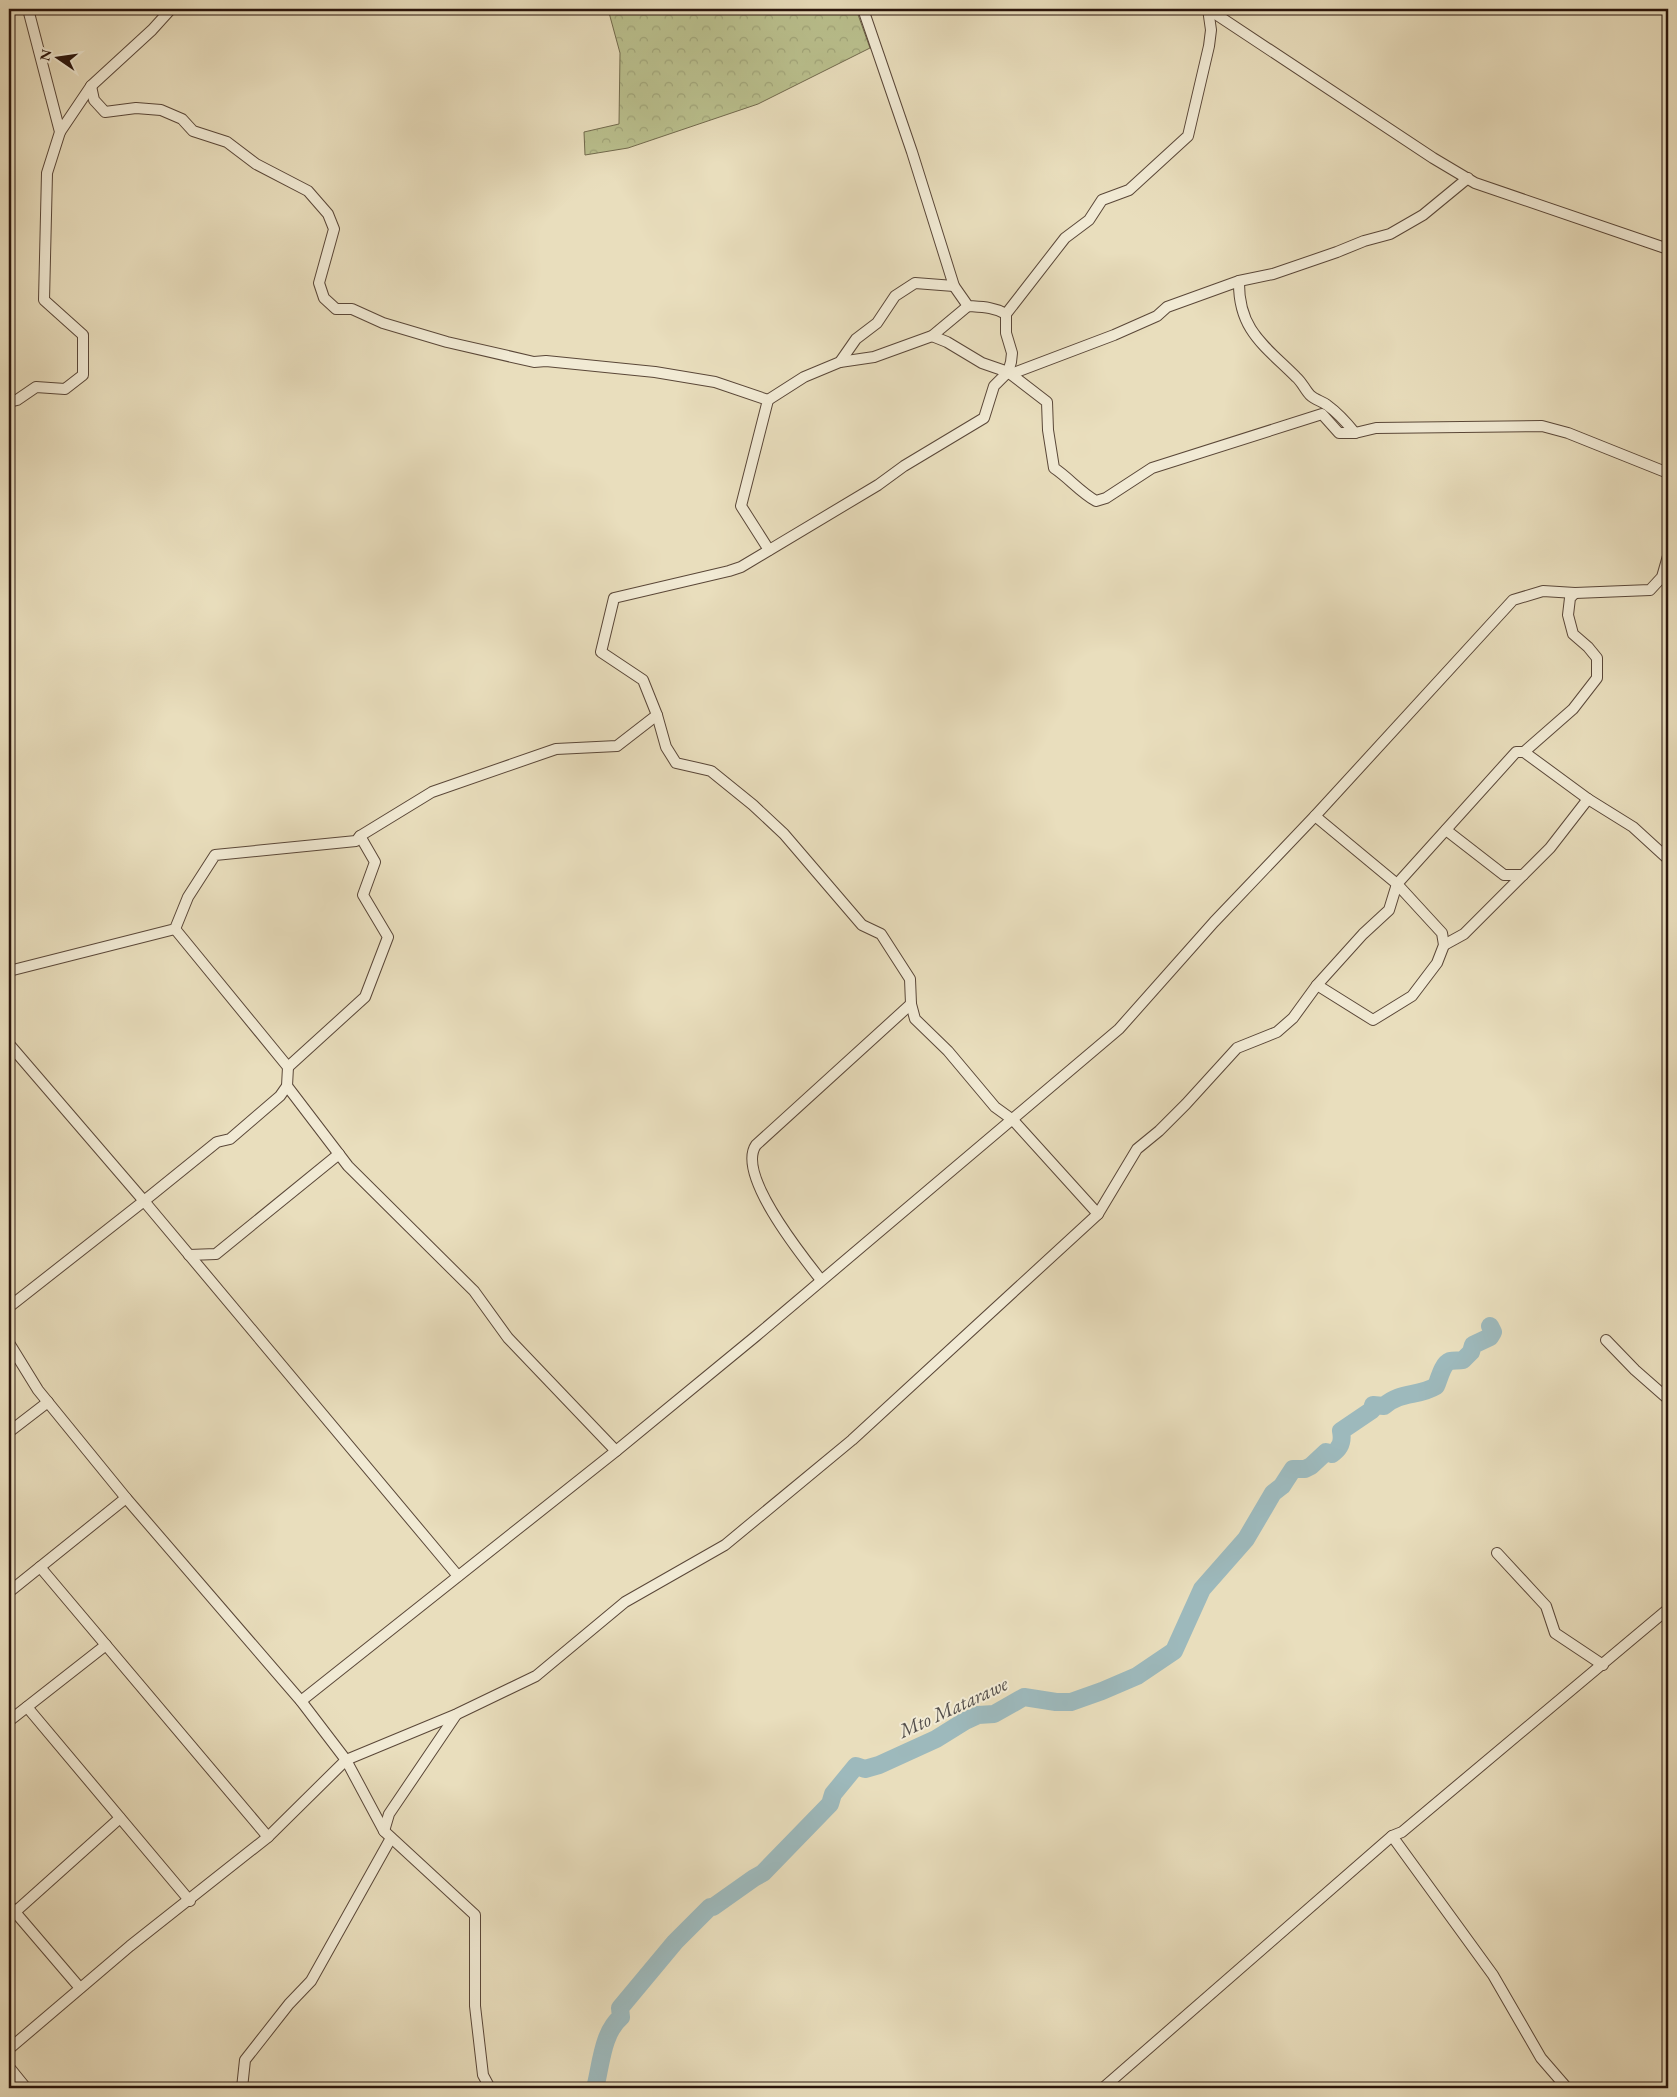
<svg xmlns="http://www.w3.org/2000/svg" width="1677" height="2097" font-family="'EB Garamond',serif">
	<defs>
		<pattern id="forest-crowns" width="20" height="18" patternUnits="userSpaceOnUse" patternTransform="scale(1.25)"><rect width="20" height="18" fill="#bac08e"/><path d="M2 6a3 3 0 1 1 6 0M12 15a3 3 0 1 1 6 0" fill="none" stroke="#a0a479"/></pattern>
	</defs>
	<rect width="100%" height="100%" fill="#e9debd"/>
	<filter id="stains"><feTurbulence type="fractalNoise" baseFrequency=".004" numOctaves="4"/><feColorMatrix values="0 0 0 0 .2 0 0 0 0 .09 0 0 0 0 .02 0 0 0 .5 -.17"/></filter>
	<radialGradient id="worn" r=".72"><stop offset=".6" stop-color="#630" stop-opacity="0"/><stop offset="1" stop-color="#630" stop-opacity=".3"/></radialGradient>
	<polygon fill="url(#forest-crowns)" stroke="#726a4d" points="608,9 856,9 870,48 758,104 628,148 585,155 584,132 619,124 620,53"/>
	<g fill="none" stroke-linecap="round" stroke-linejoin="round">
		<path stroke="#9db9bc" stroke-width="18" d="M595,2088C601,2066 602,2033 621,2017L620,2008L675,1942L710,1907H713L754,1878L763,1873L830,1804L833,1794L856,1766L865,1769L879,1765L936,1739L965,1721L978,1715L994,1714L1024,1697L1056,1702H1071L1102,1691L1137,1676L1174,1651L1202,1589L1246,1539L1273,1493L1282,1486L1293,1469H1305L1311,1466L1326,1452L1332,1454C1341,1448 1343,1441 1341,1431L1372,1410L1373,1405L1384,1406C1401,1391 1418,1397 1436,1386C1439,1380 1442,1364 1450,1361C1454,1360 1459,1361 1463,1360L1471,1352L1473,1345L1490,1337L1493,1332L1490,1326"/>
		<g stroke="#5a4738" stroke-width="12">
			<g id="minor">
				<polyline points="1208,9 1433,158 1475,183 1668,249"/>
				<polyline points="91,86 94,100 105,112 136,108 161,110 182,119 193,131 227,142 256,164 308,191 328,214 334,229 319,283 324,298 336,309 352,309 383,323 447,342 534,362 546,361 655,372 715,382 768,400 741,506 769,550"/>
				<polyline points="60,132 91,86 152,30 171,9"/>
				<path d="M1239,281C1238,330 1265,346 1296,377C1302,382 1305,390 1310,395C1315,400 1322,401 1327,405C1338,413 1347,423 1355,433"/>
				<polyline points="1006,314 1065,238 1089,220 1102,200 1129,190 1188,136 1209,46 1211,30 1208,9"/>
				<path d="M932,336L947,342L982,363L1008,372L1047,402L1048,430L1054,468C1069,478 1080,492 1096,501L1106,498L1152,468L1322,414L1339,433H1355L1376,428L1542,426L1568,433L1668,473"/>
				<polyline points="840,362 874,357 932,336 968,306"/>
				<polyline points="1011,374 1114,335 1157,316 1167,307 1239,281 1273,274 1337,252 1364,241 1390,234 1423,215 1468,178"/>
				<polyline points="768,400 804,377 840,362 856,339 877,323 895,296 915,283 954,286"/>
				<polyline points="9,402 17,400 36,387 65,389 83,375 83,335 44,300 47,173 60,132 28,9"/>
				<polyline points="657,715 666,747 676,763 711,771 753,805 784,834 862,925 881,934 910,979 911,1004 915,1019 948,1051 995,1107 1013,1120 1098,1214"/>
				<polyline points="1524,752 1588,799 1633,827 1668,859"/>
				<polyline points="1315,816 1397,884 1442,933 1444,945 1437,963 1412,996 1373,1020 1317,985"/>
				<polyline points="1446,830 1504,875 1523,875 1550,848 1588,799"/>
				<polyline points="1444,945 1464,934 1523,875"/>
				<path d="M9,971L175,929L188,897L215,855L356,841L360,836L432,792L556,749L617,746L657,715L643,680L601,652L614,598L729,571L741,567L878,485L904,466L984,418L994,386L1008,372L1011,362L1012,353L1006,333V314C994,307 982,307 968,306L954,286L912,152L863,9"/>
				<polyline points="9,1044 144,1201 217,1142 230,1139 280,1096 287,1086 288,1067 175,929"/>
				<polyline points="288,1067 365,997 388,937 363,895 375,862 360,836"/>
				<polyline points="287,1086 348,1166 474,1291 508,1338 616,1451"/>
				<polyline points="189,1255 216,1254 339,1154"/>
				<path d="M821,1280C802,1256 736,1174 756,1145L911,1004"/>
				<polyline points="9,1307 144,1201 458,1576"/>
				<polyline points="1606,1340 1635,1370 1668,1399"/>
				<polyline points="9,1343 38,1390 126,1498 301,1701 346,1760 384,1831 475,1915 475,2006 483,2075 490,2088"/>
				<polyline points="9,1432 48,1402"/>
				<polyline points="1497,1553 1546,1606 1555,1633 1603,1665"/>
				<polyline points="40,1567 268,1837"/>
				<polyline points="9,1592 126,1498"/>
				<polyline points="301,1701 616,1451 756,1336 1119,1029 1214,922 1315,816 1513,600 1543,591 1575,593 1650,590 1662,577 1668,556"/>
				<polyline points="27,1707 190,1901"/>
				<polyline points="9,1721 106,1645"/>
				<polyline points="384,1831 389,1814 456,1715"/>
				<polyline points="1392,1836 1493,1975 1541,2058 1567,2088"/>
				<polyline points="9,1905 80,1988"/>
				<polyline points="15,1912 120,1818"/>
				<polyline points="9,2049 130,1946 268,1837 346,1760 457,1714 536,1676 625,1602 725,1545 852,1440 1098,1214 1137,1149 1159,1131 1186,1104 1237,1048 1277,1032 1293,1018 1317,985 1363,934 1389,910 1397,884 1516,752 1524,752 1573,709 1597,678 1597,658 1588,647 1573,634 1568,615 1570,598 1575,593"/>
				<polyline points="9,2067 26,2088"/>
				<polyline points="242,2088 245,2060 289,2004 311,1981 391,1838"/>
				<polyline points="1103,2088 1392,1836 1402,1832 1668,1609"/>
			</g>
		</g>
		<use href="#minor" stroke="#f1ead4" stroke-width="10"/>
	</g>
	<g text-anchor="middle" stroke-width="4" stroke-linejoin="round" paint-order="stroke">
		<g font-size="20" font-style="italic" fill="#534e4a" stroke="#f1ead4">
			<text transform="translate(953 1707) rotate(-25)" y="7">Mto Matarawe</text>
		</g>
	</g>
	<rect width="1677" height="2097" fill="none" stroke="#e9debd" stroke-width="30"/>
	<rect x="10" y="10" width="1657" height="2077" fill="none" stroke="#2b150c" stroke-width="2.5"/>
	<rect x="15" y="15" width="1647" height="2067" fill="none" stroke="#2b150c"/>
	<g transform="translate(58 58) rotate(283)" stroke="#f1ead4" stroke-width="4" paint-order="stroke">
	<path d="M0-4L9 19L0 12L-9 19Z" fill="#2b150c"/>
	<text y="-8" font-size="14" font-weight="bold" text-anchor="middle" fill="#2b150c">N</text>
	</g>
	<rect width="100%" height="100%" filter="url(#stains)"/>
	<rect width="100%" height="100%" fill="url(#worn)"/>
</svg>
